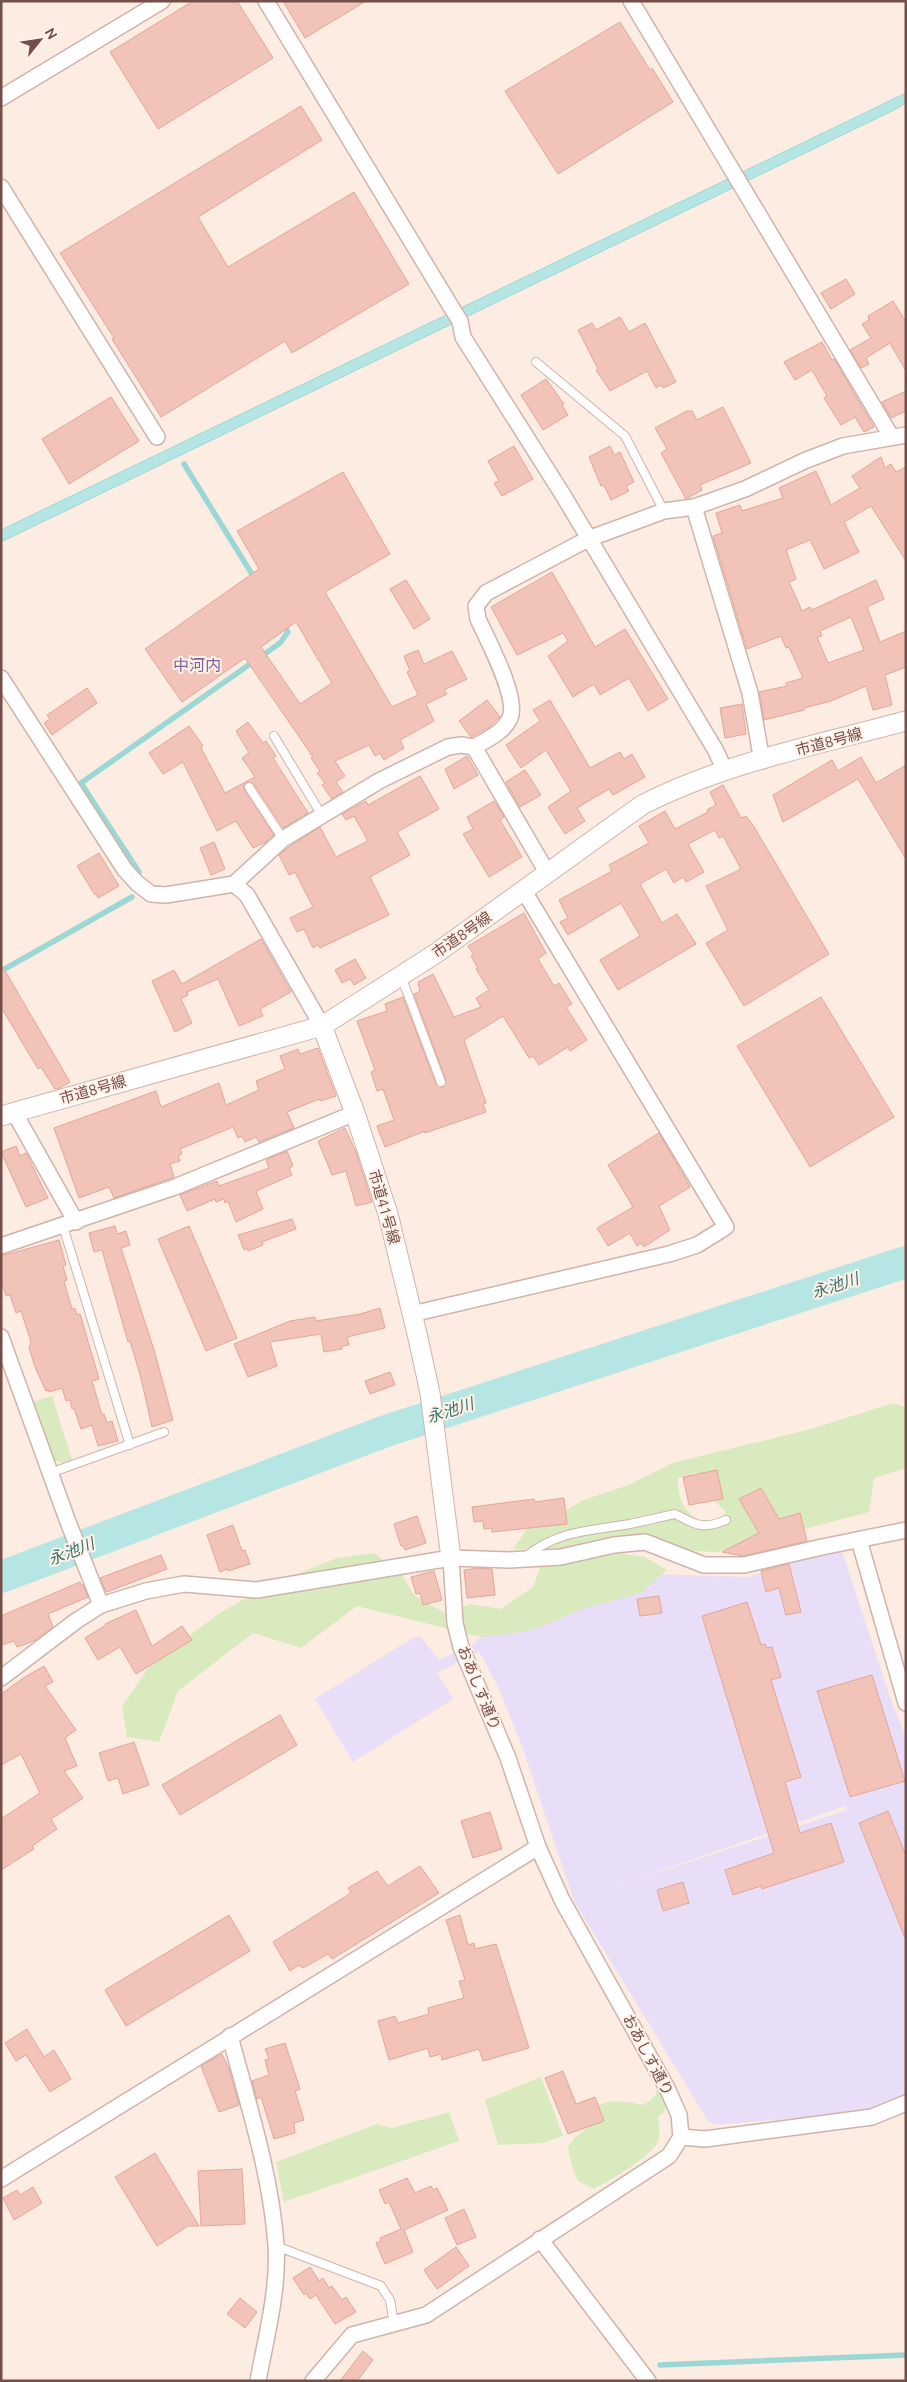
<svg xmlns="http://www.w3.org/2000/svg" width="907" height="2382" font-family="Ubuntu,'Noto Sans JP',sans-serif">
	<rect width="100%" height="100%" fill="#fcece1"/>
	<path fill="#e9def8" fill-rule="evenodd" d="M841,1548L891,1700L906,1738V2098L862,2112L716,2125L708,2121L574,1901L521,1743L498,1687L479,1651L437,1673L453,1699L353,1762L315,1699L414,1637H421L439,1660L474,1644L478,1639L491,1632L650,1574L748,1577ZM845,1806L847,1810L615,1887Z"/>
	<g fill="#d9eabf" fill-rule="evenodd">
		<polygon points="52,1396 72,1460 62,1463 54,1460 32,1402"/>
		<path d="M893,1403L906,1408V1468L874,1478L869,1512L717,1552L672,1550L637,1539L578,1552L513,1549L532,1522L559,1515L581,1501L629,1485L673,1463L811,1429ZM694,1473H710C712,1489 711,1502 726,1511L722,1518L714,1523L706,1520L699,1522C683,1510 677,1498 678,1478Z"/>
		<polygon points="611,1552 645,1557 667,1570 641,1593 585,1608 538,1628 511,1634 481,1637 357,1606 301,1648 253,1633 178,1691 159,1742 127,1737 122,1707 150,1665 220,1613 267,1586 337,1558 374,1553 401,1574 415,1596 445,1613 470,1604 501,1609 533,1587 541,1565 573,1562"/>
		<polygon points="541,2077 563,2136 543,2143 498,2145 485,2100"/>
		<path d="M658,2086L667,2099L664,2112L658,2117C659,2126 661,2137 656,2145C647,2159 609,2181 594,2189L578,2181L572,2166L568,2147C579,2128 591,2136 593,2108C611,2098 625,2102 644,2105L655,2096Z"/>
		<polygon points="449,2112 459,2141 284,2202 276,2162 377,2124 392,2128"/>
	</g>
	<polygon fill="#b5e6e3" stroke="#9bd8d5" points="906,93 906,103 896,109 1,542 1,530"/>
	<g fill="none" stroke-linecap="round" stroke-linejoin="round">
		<g stroke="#9bd8d5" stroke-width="5.5">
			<polyline points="184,464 255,579"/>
			<polyline points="139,872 81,783 280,643 288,632 283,623"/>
			<polyline points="1,971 132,897"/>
			<polyline points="660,2365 906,2355"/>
		</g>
		<polyline stroke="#b5e6e3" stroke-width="32" points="1,1577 386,1431 906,1262"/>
	</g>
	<g fill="#f2c3b8" stroke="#e5a598" fill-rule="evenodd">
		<polygon points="193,1 237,1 273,58 158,129 110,52"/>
		<polygon points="283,1 366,1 305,38"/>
		<polygon points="620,22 650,70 652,68 673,102 558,174 505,91"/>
		<polygon points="301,106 322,140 198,217 228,267 354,192 409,284 292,353 285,341 161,417 112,339 114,338 60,253"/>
		<polygon points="846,279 855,294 831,309 821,293"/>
		<polygon points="893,301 906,322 906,371 890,343 866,358 869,364 861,368 850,350 871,338 862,324 869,320 868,316"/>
		<polygon points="620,317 629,332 645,323 676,382 663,388 661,385 656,388 647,371 610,391 596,370 598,369 578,330 592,323 596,330"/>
		<polygon points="822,342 832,360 834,359 874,427 864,432 855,417 841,425 824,398 827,396 812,370 795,380 784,362"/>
		<polygon points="546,379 564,404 562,405 568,415 543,430 521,395"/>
		<polygon points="906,391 906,411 891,418 882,402"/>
		<polygon points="111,397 139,441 69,484 42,439"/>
		<polygon points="723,407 751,463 700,485 702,490 686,499 661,453 667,449 655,428 687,411 692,411 697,420"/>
		<polygon points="514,446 533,479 502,496 494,483 499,481 488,461"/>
		<polygon points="610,446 614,455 620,452 634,482 626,486 629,491 611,500 604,485 601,486 589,457"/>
		<path d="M881,457L885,468L891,464L896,472L906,467V561L871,506L844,522L859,552L824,569L810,540L786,550L796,579L789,582L802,611L810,607L812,610L876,580L884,599L867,607L880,642L906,631V667L885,675L892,705L873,710L866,686L831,701L804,708V710L764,720L759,692L787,686L786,683L803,678L789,647L786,648L781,636L747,649L713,536L722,533L716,513L740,505L742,511L783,498L779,488L816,471L831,505L860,488L852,476ZM851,617L864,650L828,663L817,637L822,636L820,631Z"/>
		<path d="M343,472L390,554L325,592L392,707L418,695L407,672L410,671L404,656L418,650L424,664L452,651L467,679L444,690L447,694L426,704L434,721L400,740L404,748L384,760L380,753L375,756L369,745L335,761L345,776L336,782L343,792L332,799L322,785L325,783L317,773L320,771L311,758L313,757L245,658L182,702L145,649L259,569L237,531ZM296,622L332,683L300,704L261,647Z"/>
		<polygon points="552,572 595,647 625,629 668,699 648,711 629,678 600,695 594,684 573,697 548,656 568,641 563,633 517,655 491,607"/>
		<polygon points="406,580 430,619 414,629 390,589"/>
		<polygon points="87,688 97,703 52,735 44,723 50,719 47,715"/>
		<polygon points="487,700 500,717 489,727 471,737 459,721"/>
		<polygon points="550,700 590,768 620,752 624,759 632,754 645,777 613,795 609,789 577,808 585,821 565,834 548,807 571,791 546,750 521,768 506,745 540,721 533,710"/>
		<polygon points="742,704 746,734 725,738 720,708"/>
		<polygon points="248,722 263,743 266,741 276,756 273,758 308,813 283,828 254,784 246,782 244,785 244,790 274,835 266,842 253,848 236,821 217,831 183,762 163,774 149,753 189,726 203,746 201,748 225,793 255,777 242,758 249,753 236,731"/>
		<polygon points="467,756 478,775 454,789 445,769"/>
		<polygon points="861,757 876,783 906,765 906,859 858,779 783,822 773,795 832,760 838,771"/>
		<polygon points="525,770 541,795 520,807 506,782"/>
		<polygon points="420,776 439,809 397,832 410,855 370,877 389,915 320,948 318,945 313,948 304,929 297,932 290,918 313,907 295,872 289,875 279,855 289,847 320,827 336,857 368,841 354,816 346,820 342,814 366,801 368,805"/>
		<polygon points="723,785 741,818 746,816 753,825 829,954 744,1006 706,943 728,930 706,886 741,869 723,836 719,838 715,830 688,844 704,872 686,882 683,877 674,883 666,869 640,884 662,923 677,914 696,944 618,990 600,960 640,936 621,903 568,935 560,922 568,918 559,900 612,871 609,865 649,843 639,826 665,811 675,829 708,812 707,810 716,805 710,792"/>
		<polygon points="494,801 504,817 500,820 522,857 489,877 463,834 473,829 467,817"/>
		<polygon points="214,842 225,869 211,875 200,848"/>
		<polygon points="99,853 119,886 98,898 96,894 95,895 77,866"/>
		<polygon points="524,913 546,953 538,959 554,986 559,983 572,1004 566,1007 587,1040 570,1051 568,1047 539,1065 533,1056 529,1058 503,1016 464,1040 486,1103 483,1104 486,1112 425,1133 425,1131 385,1147 377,1126 394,1120 383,1089 377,1091 371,1072 375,1070 357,1021 387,1011 385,1004 403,997 436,1084 440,1087 443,1087 446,1080 414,994 420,991 418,982 433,974 454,1017 481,1007 476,998 489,990 476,969 478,968 471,956 474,955 468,946"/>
		<polygon points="261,939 291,992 260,1009 263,1016 239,1026 218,979 187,992 188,995 181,999 192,1023 175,1032 152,981 174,970 182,984"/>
		<polygon points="355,959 366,978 354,985 350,979 342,983 335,970"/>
		<polygon points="1,964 70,1082 60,1088 55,1089 41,1067 38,1069 1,1007"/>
		<polygon points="821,997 894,1117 810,1167 737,1046"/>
		<polygon points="318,1048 336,1096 320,1101 319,1099 287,1112 294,1128 259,1142 256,1137 245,1142 242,1136 238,1138 233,1127 180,1149 182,1154 178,1156 180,1161 170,1164 174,1177 114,1198 109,1187 79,1198 54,1128 156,1091 161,1107 219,1083 226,1105 259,1090 256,1081 285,1069 280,1056 298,1049 300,1054"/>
		<polygon points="345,1128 356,1152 372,1202 356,1206 346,1171 332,1175 318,1141"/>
		<polygon points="659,1133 690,1187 659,1206 670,1230 644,1247 641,1243 637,1246 630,1233 608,1246 597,1228 633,1207 608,1165"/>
		<polygon points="16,1146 20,1156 26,1153 48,1198 26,1207 1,1152"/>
		<polygon points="287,1151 293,1166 289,1168 292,1175 256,1191 263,1209 236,1222 228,1201 225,1203 224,1199 216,1202 215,1199 187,1211 180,1195 217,1181 219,1186 269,1168 266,1160"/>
		<polygon points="292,1219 296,1229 262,1242 263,1245 248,1251 247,1248 244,1250 238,1235"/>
		<polygon points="115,1226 117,1234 126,1231 130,1245 121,1248 154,1350 173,1420 152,1427 141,1378 130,1341 128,1342 102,1250 94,1252 89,1233"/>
		<polygon points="189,1226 237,1338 206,1351 158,1239"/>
		<polygon points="59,1240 66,1265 63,1266 67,1280 64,1281 72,1309 75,1308 77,1315 80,1314 99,1379 92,1381 102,1415 104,1414 107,1423 112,1421 118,1441 98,1446 92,1425 81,1429 74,1408 72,1409 70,1400 66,1401 62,1388 49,1392 49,1390 46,1391 35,1367 29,1348 31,1342 21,1311 16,1313 10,1295 6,1296 1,1280 1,1256"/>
		<polygon points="380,1308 385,1328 347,1337 349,1345 342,1346 342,1349 324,1352 321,1334 270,1342 277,1366 248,1377 234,1344 290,1321 315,1317 316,1321 360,1314"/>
		<polygon points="390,1372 395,1385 370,1394 365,1381"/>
		<polygon points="717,1470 723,1499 689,1505 683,1477"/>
		<polygon points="761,1488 779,1519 800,1513 807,1541 743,1556 722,1552 759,1533 739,1499"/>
		<polygon points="564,1498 567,1524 492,1532 492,1528 484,1529 483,1521 474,1522 472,1507 534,1499 535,1502"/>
		<polygon points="417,1516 426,1543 405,1550 403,1545 401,1546 394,1524"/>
		<polygon points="233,1525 242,1551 245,1550 250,1564 228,1571 227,1569 220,1572 207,1535"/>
		<polygon points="161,1555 167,1569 107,1592 105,1590 100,1578"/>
		<polygon points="789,1564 801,1612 786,1615 779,1588 766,1592 761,1571"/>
		<polygon points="478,1568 492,1569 495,1595 467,1598 464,1570"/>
		<polygon points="434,1571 442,1600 423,1605 420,1593 416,1594 411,1577"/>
		<polygon points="80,1582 81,1585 83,1585 88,1597 48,1614 53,1627 36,1640 20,1646 17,1647 14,1641 1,1645 1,1616"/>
		<polygon points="659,1596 662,1613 640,1616 637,1599"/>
		<polygon points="747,1602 761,1645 765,1644 767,1648 772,1647 781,1677 771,1680 801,1777 785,1782 800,1833 831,1823 844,1862 762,1889 761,1886 733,1895 725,1870 774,1853 702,1616"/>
		<polygon points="136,1610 152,1646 182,1626 192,1640 136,1674 120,1647 98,1660 85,1638 106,1625 105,1624"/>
		<polygon points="44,1666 53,1682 45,1686 76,1730 65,1738 77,1766 64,1771 83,1798 51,1819 57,1829 32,1846 34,1849 1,1870 1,1819 40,1793 21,1754 1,1765 1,1694 25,1677"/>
		<polygon points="872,1675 905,1781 850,1797 817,1691"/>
		<polygon points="280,1715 297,1745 180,1815 162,1785"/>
		<polygon points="134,1742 149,1785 123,1794 118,1778 108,1781 99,1753"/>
		<polygon points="888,1811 906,1856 905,1938 859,1823"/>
		<polygon points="490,1812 502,1849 473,1858 461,1821"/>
		<polygon points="420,1866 439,1893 332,1959 328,1954 303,1968 299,1965 290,1971 273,1942 348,1895 351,1892 348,1888 377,1871 388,1886"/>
		<polygon points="683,1882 689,1903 663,1911 657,1890"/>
		<polygon points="229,1915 250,1951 126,2026 105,1990"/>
		<polygon points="460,1915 468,1945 474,1943 475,1949 496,1944 529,2048 483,2061 479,2049 442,2060 441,2054 430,2057 428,2048 389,2060 378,2021 395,2016 398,2023 429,2014 428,2008 464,1998 459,1981 465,1980 446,1920"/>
		<polygon points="27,2029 44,2057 54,2050 71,2079 50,2092 26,2055 16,2061 5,2043"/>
		<polygon points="285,2043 300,2089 295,2091 304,2120 294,2123 295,2133 274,2139 261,2097 257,2099 252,2081 269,2075 265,2060 269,2059 265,2049"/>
		<polygon points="222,2054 229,2069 239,2105 219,2112 201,2066"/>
		<polygon points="563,2071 576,2104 595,2097 604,2121 568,2134 545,2078"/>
		<polygon points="155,2153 199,2226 188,2226 157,2246 115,2177"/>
		<polygon points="242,2169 245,2224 201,2226 198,2171"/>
		<polygon points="407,2178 415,2193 431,2186 433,2190 437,2188 448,2210 404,2230 413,2252 385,2264 376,2243 381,2241 380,2238 401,2229 389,2202 385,2204 379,2190"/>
		<polygon points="33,2187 42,2203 14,2220 3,2198 17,2190 20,2195"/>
		<polygon points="464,2209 476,2237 457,2245 445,2218"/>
		<polygon points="456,2247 469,2266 437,2289 424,2270"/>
		<polygon points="310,2267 319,2281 323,2278 329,2288 332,2286 342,2300 346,2297 356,2312 335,2324 316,2295 310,2299 306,2293 304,2295 293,2278"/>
		<polygon points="240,2298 257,2312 245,2328 227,2314"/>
		<polygon points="363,2351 373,2360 357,2381 340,2381"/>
	</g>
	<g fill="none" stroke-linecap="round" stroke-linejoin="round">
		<g stroke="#d0b3ab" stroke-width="10">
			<g id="service">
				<polyline points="536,362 625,436 664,511"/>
				<polyline points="274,736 321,814"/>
				<polyline points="249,787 283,839"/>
				<polyline points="401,976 441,1082"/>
				<polyline points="63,1226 130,1445"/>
				<polyline points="50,1473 164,1432"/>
				<path d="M525,1557C558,1530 590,1531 630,1524C645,1521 660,1517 675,1514C696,1525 703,1530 726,1520"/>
				<polyline points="276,2246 381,2286 390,2300 394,2324"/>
			</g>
		</g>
		<g stroke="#d0b3ab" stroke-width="18">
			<g id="minor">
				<polyline points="266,1 453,310 460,321 463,337 563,495 716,751 725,771"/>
				<polyline points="631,1 891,436"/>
				<polyline points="1,98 162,1"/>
				<polyline points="1,187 157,437"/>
				<polyline points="694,507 750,693 762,761"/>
				<path d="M1,678L125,870L137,883L151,894L166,895L234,884L283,839L379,781L448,747L461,745L474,747C486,740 504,732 510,718C519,698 487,639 478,619L476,606L486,593L588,539L664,511L694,507L745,489L804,461L843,446L906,435"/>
				<polyline points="474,747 548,874"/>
				<polyline points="234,884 247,895 322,1026"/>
				<polyline points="14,1112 76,1222"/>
				<polyline points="1,1246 175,1187 355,1113"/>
				<polyline points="412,1314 669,1254 697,1245 726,1227 524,891"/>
				<polyline points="1,1337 68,1522 101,1605"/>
				<polyline points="859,1540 906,1703"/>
				<polyline points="1,1678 76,1621 101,1605 146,1591 184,1584 257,1590 451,1558 509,1560 561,1557 614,1545 645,1542 704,1565 744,1565 822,1547 906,1530"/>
				<path d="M230,2036C248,2104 271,2174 276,2245C279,2289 266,2337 258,2381"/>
				<polyline points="681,2137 705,2139 872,2117 906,2103"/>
				<polyline points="1,2179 538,1847"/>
				<polyline points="540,2239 648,2381"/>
				<polyline points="313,2381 352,2335 426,2315 669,2156 681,2137 679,2115 668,2090 562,1900 538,1847 508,1758 461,1647 455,1623 451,1558"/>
			</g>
		</g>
		<g stroke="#d0b3ab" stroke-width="21">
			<g id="tertiary">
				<polyline points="322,1026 355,1113 388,1214 418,1338 430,1393 451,1558"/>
				<path d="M1,1116L322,1026L435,954L642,805C724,763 817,745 906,721"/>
			</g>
		</g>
		<use href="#service" stroke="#fff" stroke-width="8"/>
		<use href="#minor" stroke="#fff" stroke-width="15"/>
		<use href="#tertiary" stroke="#fff" stroke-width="19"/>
	</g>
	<g text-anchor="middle" stroke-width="4" stroke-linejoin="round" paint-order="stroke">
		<g font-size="15" fill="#744e48" stroke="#fff1e7">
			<text transform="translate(829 742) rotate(-15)" y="5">市道8号線</text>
			<text transform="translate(462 935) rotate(-35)" y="5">市道8号線</text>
			<text transform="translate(93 1090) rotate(-16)" y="5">市道8号線</text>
			<text transform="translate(384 1207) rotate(74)" y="5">市道41号線</text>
			<text transform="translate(479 1688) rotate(68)" y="5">おあしす通り</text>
			<text transform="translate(648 2055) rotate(62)" y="5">おあしす通り</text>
		</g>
		<g font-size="16" fill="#7b6398" stroke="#fff1e7">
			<text x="197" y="671">中河内</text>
		</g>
		<g font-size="16" font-style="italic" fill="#387370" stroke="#fff1e7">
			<text transform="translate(835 1285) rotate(-18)" y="6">永池川</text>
			<text transform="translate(450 1410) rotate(-18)" y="6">永池川</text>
			<text transform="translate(71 1551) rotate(-21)" y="6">永池川</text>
		</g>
	</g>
	<rect width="907" height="2382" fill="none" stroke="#744e48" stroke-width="5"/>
	<g transform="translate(40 40) rotate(60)" stroke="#fff1e7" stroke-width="4" paint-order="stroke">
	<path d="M0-4L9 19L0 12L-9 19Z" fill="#744e48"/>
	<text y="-8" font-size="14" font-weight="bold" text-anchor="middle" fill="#744e48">N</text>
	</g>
</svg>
